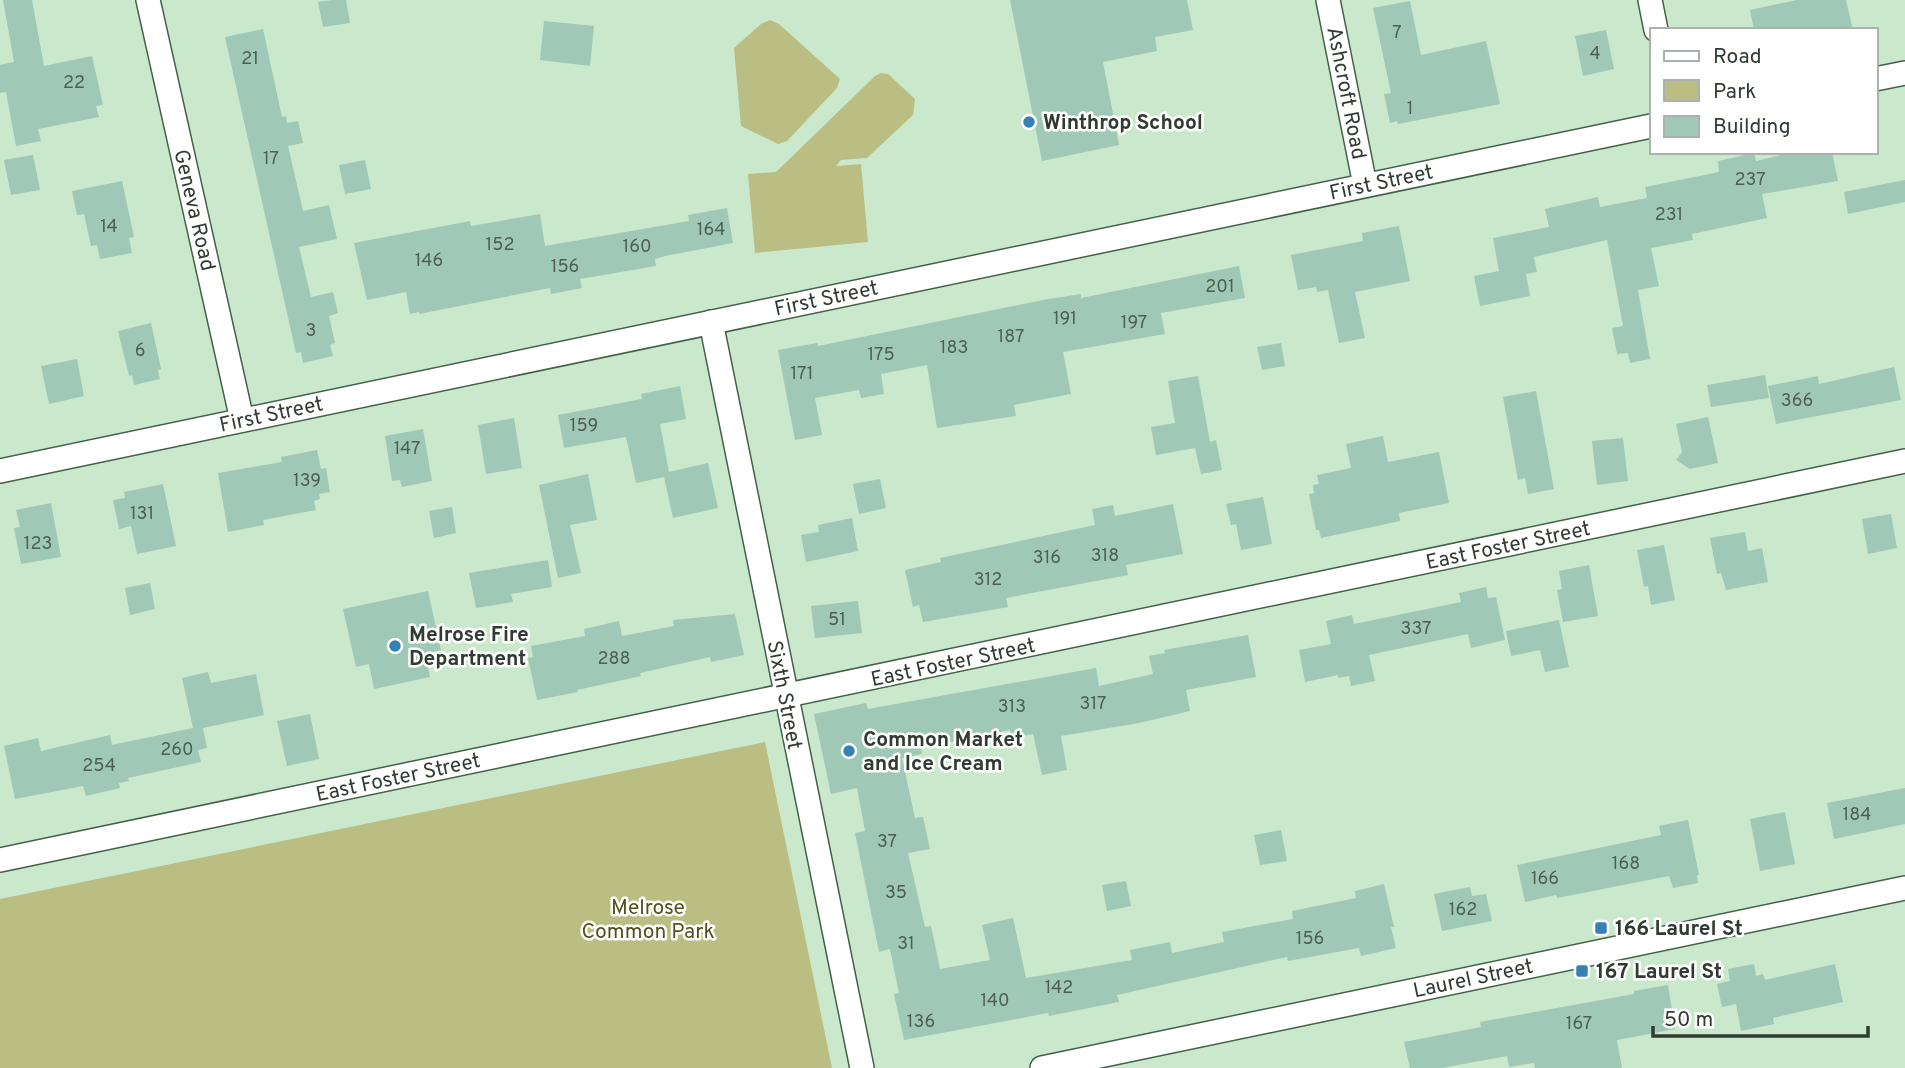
<svg xmlns="http://www.w3.org/2000/svg" width="1905" height="1068" font-family="Overpass,sans-serif">
	<rect width="100%" height="100%" fill="#c9e8cc"/>
	<g fill="#bbbe83">
		<polygon points="770,20 779,24 840,79 837,88 787,141 778,144 741,126 734,48 761,24"/>
		<polygon points="881,73 888,74 915,99 913,115 867,158 841,160 836,166 861,164 868,242 755,253 748,174 776,172 875,76"/>
		<polygon points="765,742 832,1068 0,1068 0,899"/>
	</g>
	<g fill="#a0c8b6">
		<polygon points="3,0 32,0 44,66 92,56 103,105 96,106 99,117 38,129 41,141 16,146 6,92 0,93 0,65 14,62"/>
		<polygon points="332,0 346,0 350,23 323,27 318,2"/>
		<polygon points="1010,0 1187,0 1193,30 1155,37 1157,51 1103,62 1119,145 1042,161"/>
		<polygon points="1797,0 1846,0 1853,30 1754,30 1750,10"/>
		<polygon points="1410,1 1421,55 1486,41 1500,104 1398,124 1397,121 1390,123 1384,94 1391,93 1373,8"/>
		<polygon points="544,21 594,26 590,66 540,60"/>
		<polygon points="263,29 282,117 286,116 287,123 298,121 303,143 288,146 303,211 329,205 337,239 299,247 311,297 333,292 338,313 329,316 335,343 330,345 333,356 303,363 301,352 296,353 225,37"/>
		<polygon points="1606,30 1614,69 1583,76 1575,36"/>
		<polygon points="1794,152 1832,152 1838,181 1762,194 1767,218 1692,234 1693,240 1651,248 1659,286 1638,290 1650,359 1630,363 1628,353 1617,354 1612,328 1623,326 1607,240 1534,257 1537,272 1526,274 1530,296 1480,306 1474,276 1499,271 1493,238 1549,227 1545,209 1598,197 1600,207 1647,198 1645,187 1719,172 1718,161 1754,153 1756,161"/>
		<polygon points="33,155 40,190 11,195 4,160"/>
		<polygon points="365,160 371,189 345,194 339,165"/>
		<polygon points="1905,180 1905,202 1848,214 1844,192"/>
		<polygon points="122,181 134,237 129,238 132,253 100,259 97,245 91,246 84,214 77,215 72,191"/>
		<polygon points="727,208 733,243 665,256 655,259 656,266 580,279 582,288 551,294 550,288 419,314 419,312 410,314 406,292 367,300 354,243 470,221 471,226 540,214 545,246 689,221 688,215"/>
		<polygon points="1399,226 1410,281 1355,292 1365,338 1339,343 1328,290 1317,292 1316,287 1298,290 1291,255 1363,241 1362,233"/>
		<polygon points="1239,266 1245,298 1161,313 1165,334 1063,352 1071,394 1014,405 1016,416 937,428 927,365 881,374 884,394 861,398 859,390 815,398 822,435 795,440 778,350 817,343 818,346 1043,300 1081,294 1081,298"/>
		<polygon points="151,323 161,369 158,370 160,379 134,385 132,375 129,376 118,331"/>
		<polygon points="1281,343 1285,366 1262,370 1257,347"/>
		<polygon points="77,359 84,396 49,404 41,366"/>
		<polygon points="1894,367 1901,400 1776,424 1768,386 1818,376 1819,384"/>
		<polygon points="1765,375 1769,398 1711,407 1707,385"/>
		<polygon points="1198,376 1210,442 1216,440 1222,470 1201,474 1195,448 1156,455 1151,427 1175,423 1168,381"/>
		<polygon points="680,386 686,419 660,424 669,472 708,463 718,508 673,518 664,477 636,483 626,437 564,448 558,415 642,399 641,394"/>
		<polygon points="1536,391 1554,489 1528,494 1525,478 1518,480 1503,397"/>
		<polygon points="1708,417 1718,463 1690,469 1676,460 1682,452 1676,424"/>
		<polygon points="514,418 522,468 486,474 478,425"/>
		<polygon points="423,429 432,481 402,487 400,480 392,481 385,436"/>
		<polygon points="1383,436 1388,462 1439,452 1449,503 1399,513 1400,521 1321,538 1319,530 1316,530 1309,494 1314,493 1313,485 1319,484 1317,475 1351,468 1346,444"/>
		<polygon points="1623,438 1628,481 1597,485 1592,441"/>
		<polygon points="317,450 321,469 326,468 330,492 319,494 320,499 314,501 316,510 263,520 264,525 228,532 218,473 282,462 281,457"/>
		<polygon points="588,474 597,520 570,525 581,573 558,578 539,485"/>
		<polygon points="880,479 886,508 859,514 853,484"/>
		<polygon points="163,484 176,546 137,554 131,526 119,529 113,500 125,498 124,492"/>
		<polygon points="1263,497 1272,544 1241,550 1236,524 1231,525 1226,504"/>
		<polygon points="51,503 61,557 21,564 14,528 20,527 16,510"/>
		<polygon points="1173,504 1183,554 1126,565 1128,575 1006,598 1008,607 980,612 923,622 919,605 913,607 905,570 941,562 940,558 1095,525 1092,509 1113,505 1115,516"/>
		<polygon points="452,507 456,533 434,538 429,511"/>
		<polygon points="1891,514 1897,548 1868,554 1862,519"/>
		<polygon points="852,518 858,551 806,562 801,535 819,532 818,525"/>
		<polygon points="1745,532 1748,551 1762,548 1768,582 1726,590 1721,573 1717,574 1710,538"/>
		<polygon points="1664,545 1675,600 1651,605 1648,586 1644,587 1637,550"/>
		<polygon points="548,560 552,587 511,594 513,602 476,608 469,573"/>
		<polygon points="1589,565 1598,616 1563,622 1557,590 1562,589 1559,571"/>
		<polygon points="150,583 155,609 130,615 125,588"/>
		<polygon points="1486,587 1488,598 1496,597 1505,640 1471,648 1468,634 1369,655 1375,681 1351,686 1349,676 1338,678 1338,675 1305,682 1299,650 1331,644 1326,621 1352,615 1354,624 1461,602 1459,593"/>
		<polygon points="428,591 441,650 425,654 430,677 374,689 369,664 356,667 343,609"/>
		<polygon points="858,601 862,633 815,638 811,606"/>
		<polygon points="735,614 744,655 711,662 710,657 640,673 641,676 577,690 578,692 537,700 528,658 533,657 531,646 585,636 584,629 619,621 622,636 674,626 673,620"/>
		<polygon points="1559,620 1569,667 1545,672 1540,650 1511,656 1506,631"/>
		<polygon points="1248,635 1256,677 1186,690 1190,711 1139,723 1061,736 1067,770 1042,775 1033,734 1011,738 1010,730 921,748 922,754 902,758 915,818 923,817 930,849 908,853 925,927 931,926 940,969 990,960 982,925 1013,918 1026,978 1132,960 1130,950 1170,942 1172,953 1224,942 1222,932 1293,919 1292,911 1356,898 1355,891 1384,884 1394,927 1391,927 1396,948 1361,956 1359,948 1288,961 1287,957 1117,995 1119,1002 1049,1016 1048,1013 904,1040 894,994 899,993 890,949 879,952 855,833 865,831 857,788 831,794 814,714 866,703 868,709 1096,668 1099,686 1153,674 1149,656 1165,653 1164,650"/>
		<polygon points="208,672 211,683 256,674 264,715 203,728 207,748 198,750 201,762 128,778 129,781 119,783 120,788 86,796 83,786 15,799 4,746 38,738 41,751 110,735 112,745 193,728 182,678"/>
		<polygon points="310,714 319,759 287,766 277,721"/>
		<polygon points="1905,788 1905,824 1834,839 1827,803"/>
		<polygon points="1785,812 1795,864 1760,871 1750,819"/>
		<polygon points="1688,820 1699,875 1697,875 1698,883 1673,888 1669,876 1557,898 1556,895 1525,902 1517,865 1661,835 1659,826"/>
		<polygon points="1281,830 1287,861 1260,865 1254,835"/>
		<polygon points="1126,881 1131,906 1107,911 1102,885"/>
		<polygon points="1470,887 1472,896 1486,894 1492,921 1442,931 1434,894"/>
		<polygon points="1754,964 1756,976 1763,974 1765,980 1835,964 1843,1002 1773,1018 1774,1024 1741,1031 1736,1004 1722,1007 1717,984 1730,981 1728,969"/>
		<polygon points="1668,985 1675,1029 1617,1040 1622,1068 1535,1068 1534,1063 1509,1067 1507,1056 1442,1068 1410,1068 1404,1042 1481,1027 1480,1022 1634,994 1634,991"/>
	</g>
	<g fill="none" stroke-linecap="round" stroke-linejoin="round">
		<g stroke="#456048" stroke-width="26">
			<g id="street">
				<polyline points="148,0 242,420"/>
				<polyline points="1328,0 1365,185"/>
				<polyline points="1650,0 1656,30"/>
				<polyline points="1875,79 1905,73"/>
				<polyline points="711,322 862,1068"/>
				<polyline points="0,471 1651,126"/>
				<polyline points="0,860 1905,461"/>
				<polyline points="1042,1068 1905,888"/>
			</g>
		</g>
		<use href="#street" stroke="#fff" stroke-width="23"/>
	</g>
	<g fill="#3581b4" stroke="#fff" stroke-width="2.5">
		<circle cx="1029" cy="122" r="7"/>
		<circle cx="395" cy="646" r="7"/>
		<circle cx="849" cy="751" r="7"/>
		<rect x="1594" y="921" width="14" height="14" rx="3.5"/>
		<rect x="1575" y="964" width="14" height="14" rx="3.5"/>
	</g>
	<g text-anchor="middle" stroke-width="5" stroke-linejoin="round" paint-order="stroke">
		<g font-size="18" fill="#4c5f52">
			<text x="1397" y="38">7</text>
			<text x="1595" y="59">4</text>
			<text x="250" y="64">21</text>
			<text x="74" y="88">22</text>
			<text x="1410" y="114">1</text>
			<text x="271" y="164">17</text>
			<text x="1750" y="185">237</text>
			<text x="1669" y="220">231</text>
			<text x="109" y="232">14</text>
			<text x="711" y="235">164</text>
			<text x="500" y="250">152</text>
			<text x="637" y="252">160</text>
			<text x="429" y="266">146</text>
			<text x="565" y="272">156</text>
			<text x="1220" y="292">201</text>
			<text x="1065" y="324">191</text>
			<text x="1134" y="328">197</text>
			<text x="311" y="336">3</text>
			<text x="1011" y="342">187</text>
			<text x="954" y="353">183</text>
			<text x="140" y="356">6</text>
			<text x="881" y="360">175</text>
			<text x="802" y="379">171</text>
			<text x="1797" y="406">366</text>
			<text x="584" y="431">159</text>
			<text x="407" y="454">147</text>
			<text x="307" y="486">139</text>
			<text x="142" y="519">131</text>
			<text x="38" y="549">123</text>
			<text x="1105" y="561">318</text>
			<text x="1047" y="563">316</text>
			<text x="988" y="585">312</text>
			<text x="837" y="625">51</text>
			<text x="1416" y="634">337</text>
			<text x="614" y="664">288</text>
			<text x="1093" y="709">317</text>
			<text x="1012" y="712">313</text>
			<text x="177" y="755">260</text>
			<text x="99" y="771">254</text>
			<text x="1857" y="820">184</text>
			<text x="887" y="847">37</text>
			<text x="1626" y="869">168</text>
			<text x="1545" y="884">166</text>
			<text x="896" y="898">35</text>
			<text x="1463" y="915">162</text>
			<text x="1310" y="944">156</text>
			<text x="906" y="949">31</text>
			<text x="1059" y="993">142</text>
			<text x="995" y="1006">140</text>
			<text x="921" y="1027">136</text>
			<text x="1579" y="1029">167</text>
		</g>
		<g font-size="21" fill="#303c31" stroke="#fff">
			<text transform="translate(1347 93) rotate(79)" y="7">Ashcroft Road</text>
			<text transform="translate(1381 182) rotate(-12)" y="7">First Street</text>
			<text transform="translate(195 210) rotate(77)" y="7">Geneva Road</text>
			<text transform="translate(826 298) rotate(-12)" y="7">First Street</text>
			<text transform="translate(271 414) rotate(-12)" y="7">First Street</text>
			<text transform="translate(1508 545) rotate(-12)" y="7">East Foster Street</text>
			<text transform="translate(953 662) rotate(-12)" y="7">East Foster Street</text>
			<text transform="translate(785 695) rotate(79)" y="7">Sixth Street</text>
			<text transform="translate(398 777) rotate(-12)" y="7">East Foster Street</text>
			<text transform="translate(1473 978) rotate(-12)" y="7">Laurel Street</text>
		</g>
		<g font-size="21" font-weight="bold" fill="#303c31" stroke="#fff" text-anchor="start">
			<text x="1043" y="129">Winthrop School</text>
			<text x="409" y="641">Melrose Fire<tspan x="409" dy="24">Department</tspan></text>
			<text x="863" y="746">Common Market<tspan x="863" dy="24">and Ice Cream</tspan></text>
			<text x="1615" y="935">166 Laurel St</text>
			<text x="1596" y="978">167 Laurel St</text>
		</g>
		<g font-size="21" fill="#51521f" stroke="#fff">
			<text x="648" y="914">Melrose<tspan x="648" dy="24">Common Park</tspan></text>
		</g>
	</g>
	<rect x="1650" y="28" width="228" height="126" fill="#ffffff" stroke="#acb1ad" stroke-width="2"/>
	<rect x="1664" y="51" width="35" height="10" fill="#ffffff" stroke="#acb1ad" stroke-width="2"/>
	<text x="1713" y="63" font-size="21" fill="#303c31">Road</text>
	<rect x="1664" y="80" width="35" height="21" fill="#bbbe83" stroke="#acb1ad" stroke-width="2"/>
	<text x="1713" y="98" font-size="21" fill="#303c31">Park</text>
	<rect x="1664" y="116" width="35" height="21" fill="#a0c8b6" stroke="#acb1ad" stroke-width="2"/>
	<text x="1713" y="133" font-size="21" fill="#303c31">Building</text>
	<path d="M1653 1026v10h215v-10" fill="none" stroke="#303c31" stroke-width="3.5"/>
	<text x="1664" y="1026" font-size="21" fill="#303c31" stroke="#ffffff" stroke-width="5" paint-order="stroke">50 m</text>
</svg>
